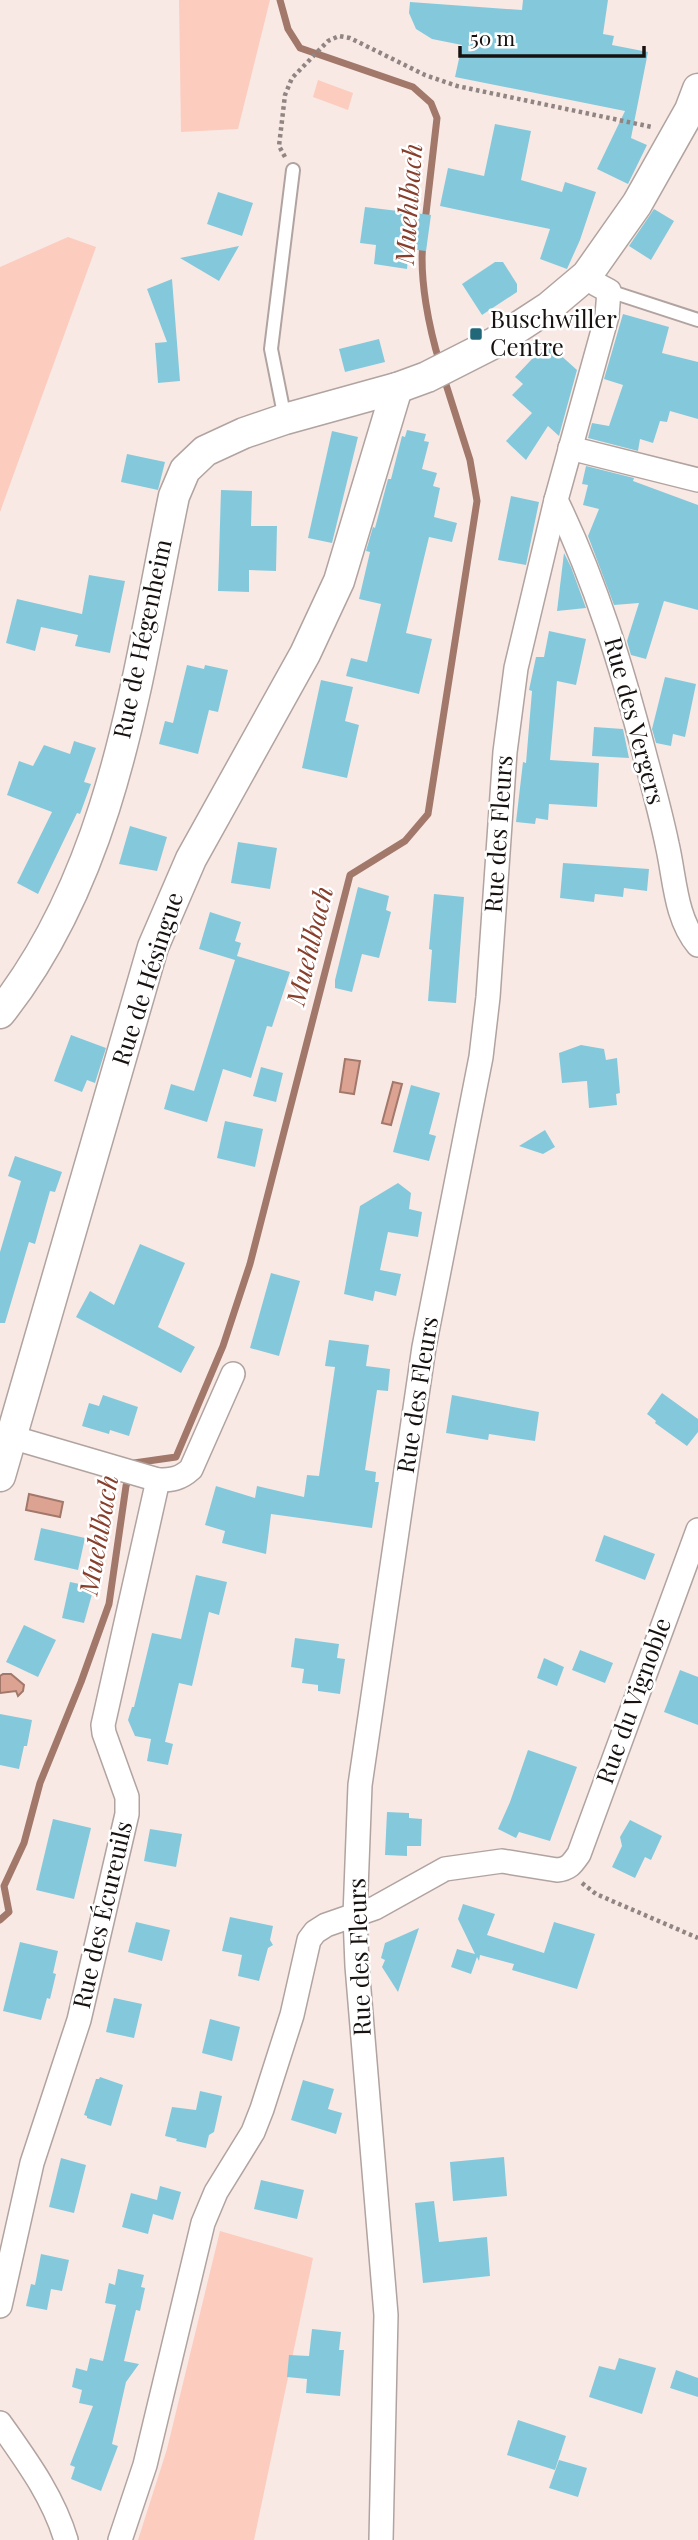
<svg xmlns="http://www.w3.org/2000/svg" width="698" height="2540" font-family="'Playfair Display',serif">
	<rect width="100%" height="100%" fill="#f9e9e5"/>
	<g fill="#fcccbf">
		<polygon points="179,0 270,0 238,129 181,132"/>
		<polygon points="318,80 353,93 348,110 313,97"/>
		<polygon points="68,237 96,247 0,512 0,267"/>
		<polygon points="220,2231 313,2258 254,2540 138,2540 167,2449"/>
	</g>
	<g fill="#dda392" stroke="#a2786b" stroke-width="2">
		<polygon points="345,1059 360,1061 354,1094 340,1092"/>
		<polygon points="393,1082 402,1084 391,1125 382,1123"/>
		<polygon points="29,1494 63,1502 60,1517 26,1510"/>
		<polygon points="3,1674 11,1674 24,1685 23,1691 18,1696 16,1691 0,1693 0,1676"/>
	</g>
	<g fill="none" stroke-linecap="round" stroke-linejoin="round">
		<g stroke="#a2786b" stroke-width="7">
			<polyline points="280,0 288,29 300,48 413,87 431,103 437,118 425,222"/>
			<path d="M423,241C419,279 429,328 440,364"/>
			<polyline points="0,1920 9,1912 4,1886 24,1843 40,1783 81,1682 109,1604 126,1486 134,1463 176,1457 223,1346 250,1264 350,875 405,841 428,814 477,501 470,460 443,375"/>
		</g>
	</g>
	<g fill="#84c9db">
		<polygon points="523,0 608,0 603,34 614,36 612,45 648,52 631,138 647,145 628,184 597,169 625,111 455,77 462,45 432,39 416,29 409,13 410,2 522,10"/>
		<polygon points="495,124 531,131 521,180 562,192 565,182 596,192 580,240 567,269 540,259 550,229 440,206 448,168 484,176"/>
		<polygon points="218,192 253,203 242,236 207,224"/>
		<polygon points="365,207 431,215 426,251 409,249 407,269 374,264 376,245 360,243"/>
		<polygon points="654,209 674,221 651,260 629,246"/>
		<polygon points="239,246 219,281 180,258"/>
		<polygon points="495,262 503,262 517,284 517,292 482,315 462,284"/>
		<polygon points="172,279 180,381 158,383 155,343 167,342 147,289"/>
		<polygon points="623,314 669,327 662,353 698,362 698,419 670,411 667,422 660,421 653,443 640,439 638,451 588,438 592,423 609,426 623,385 604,379"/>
		<polygon points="379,339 385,362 345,372 339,349"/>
		<polygon points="547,343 577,370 559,436 548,426 526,460 506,441 532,413 512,395 523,384 515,377"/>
		<polygon points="407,430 426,434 424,441 429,442 422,469 437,473 433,486 440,488 434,517 457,523 452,542 429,537 406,633 432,639 419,694 346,676 351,658 367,662 381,604 359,599 370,552 366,551 373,527 375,528 388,479 391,479 402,436 405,437"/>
		<polygon points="332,431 358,437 332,543 308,538"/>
		<polygon points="127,454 165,462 158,490 121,482"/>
		<polygon points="586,466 634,478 633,481 698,505 698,610 664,601 646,659 631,655 627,641 639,603 614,605 588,536 599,509 583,505 588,485 582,484"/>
		<polygon points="221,490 252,491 251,526 277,526 276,571 249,570 249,592 218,591"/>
		<polygon points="511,496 539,502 526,565 498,560"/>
		<polygon points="564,553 571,567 586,608 557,611"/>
		<polygon points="89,575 125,581 110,653 75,646 78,635 41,627 35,651 6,643 17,599 82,614"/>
		<polygon points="549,631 586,639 576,685 557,681 550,760 599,763 597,807 549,804 548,820 536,818 535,824 516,822 523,762 526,763 532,691 529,690 536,657 544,657"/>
		<polygon points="187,665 204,669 205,665 228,670 218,712 209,710 198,754 159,744 165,721 173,723"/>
		<polygon points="665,677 696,684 685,737 673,734 671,746 656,743 652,729"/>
		<polygon points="321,680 353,687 345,721 359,725 347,778 302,768"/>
		<polygon points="594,727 623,729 629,758 592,756"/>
		<polygon points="74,741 96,748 84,782 91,784 80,814 77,813 38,894 17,883 52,812 7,795 19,761 33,766 44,745 70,754"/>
		<polygon points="130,826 167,837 157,871 119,864"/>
		<polygon points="238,842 277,848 270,889 231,883"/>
		<polygon points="563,863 649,869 647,891 624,888 623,897 595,894 594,902 560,898"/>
		<polygon points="358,887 389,896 386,910 391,912 379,958 362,954 352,992 335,988 335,980"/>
		<polygon points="434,894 464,897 456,1003 428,1001 432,950 429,949"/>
		<polygon points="210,912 241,922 235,941 241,943 237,956 290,972 272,1027 267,1026 251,1078 223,1069 207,1122 164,1109 171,1084 194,1091 235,960 199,949"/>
		<polygon points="71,1035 106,1048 95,1083 87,1080 82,1092 54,1081"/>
		<polygon points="581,1045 604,1049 606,1060 617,1058 620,1093 616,1094 617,1105 589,1108 587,1081 562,1083 559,1053"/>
		<polygon points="261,1067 283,1073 276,1102 253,1096"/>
		<polygon points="411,1085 440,1093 429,1134 436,1136 429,1161 393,1152"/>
		<polygon points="225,1121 263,1129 255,1167 217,1158"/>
		<polygon points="545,1130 555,1147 543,1154 519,1146"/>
		<polygon points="15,1156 62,1172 55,1192 50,1191 35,1244 29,1242 5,1323 0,1323 0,1252 21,1181 8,1176"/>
		<polygon points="398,1183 411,1193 409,1209 422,1212 418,1237 388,1232 380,1270 401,1274 396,1296 375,1291 373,1301 344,1294 360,1206"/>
		<polygon points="140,1244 185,1263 158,1327 195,1347 181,1373 76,1317 90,1291 114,1305"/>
		<polygon points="271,1273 300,1281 279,1356 250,1348"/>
		<polygon points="329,1340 369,1345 366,1366 390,1369 388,1391 377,1390 365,1470 376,1472 375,1482 379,1482 372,1528 271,1514 266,1554 222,1543 225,1531 205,1525 216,1486 255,1498 257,1486 304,1497 307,1475 319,1476 335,1367 325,1366"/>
		<polygon points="662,1393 698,1419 698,1432 687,1446 655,1423 656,1421 647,1414"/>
		<polygon points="103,1395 138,1407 129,1436 110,1430 109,1434 82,1426 89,1403 99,1406"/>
		<polygon points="452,1395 539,1412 535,1441 489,1434 488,1440 446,1433"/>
		<polygon points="41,1528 85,1538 78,1570 34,1560"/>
		<polygon points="604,1535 655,1554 645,1580 595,1561"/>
		<polygon points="196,1575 227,1582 219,1615 209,1612 192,1686 179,1683 165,1742 162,1741 173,1744 168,1765 147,1761 151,1739 135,1736 128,1720 132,1707 134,1707 152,1633 181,1639"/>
		<polygon points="70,1582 94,1587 84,1623 62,1618"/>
		<polygon points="24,1625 56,1640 38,1677 6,1662"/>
		<polygon points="295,1638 339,1644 337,1658 345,1659 340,1694 318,1691 318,1685 302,1683 304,1669 291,1667"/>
		<polygon points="580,1650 613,1663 605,1683 572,1670"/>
		<polygon points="544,1658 564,1667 557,1686 537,1678"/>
		<polygon points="680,1670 698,1677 698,1725 664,1712"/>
		<polygon points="0,1714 32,1720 27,1746 24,1746 19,1769 0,1765"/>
		<polygon points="528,1750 577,1767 550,1841 519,1832 516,1838 498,1829 510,1802"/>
		<polygon points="387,1812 409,1813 409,1818 422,1819 421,1846 407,1846 407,1856 385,1855"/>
		<polygon points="53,1819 91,1828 74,1899 36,1890"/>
		<polygon points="630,1820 662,1836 651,1860 645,1857 635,1878 612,1867 622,1846 620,1837"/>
		<polygon points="150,1829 182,1834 176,1867 144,1861"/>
		<polygon points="463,1904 495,1914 487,1935 544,1953 554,1922 595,1934 577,1989 512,1970 514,1964 480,1955 479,1961 477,1957 471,1974 451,1967 457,1949 475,1954 458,1919"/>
		<polygon points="230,1917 273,1926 270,1940 273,1945 268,1948 259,1981 238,1976 242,1955 222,1951"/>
		<polygon points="136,1922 170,1930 162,1961 128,1952"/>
		<polygon points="419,1928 398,1992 382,1967 385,1960 381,1958 385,1943"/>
		<polygon points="20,1942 58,1951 53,1973 56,1974 50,1999 47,1998 41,2020 3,2011"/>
		<polygon points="114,1998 142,2004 134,2038 106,2032"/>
		<polygon points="210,2019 240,2027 232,2061 202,2053"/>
		<polygon points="100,2077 123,2085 111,2126 87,2118 87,2116 84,2115 96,2079 99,2079"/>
		<polygon points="303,2080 334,2089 328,2109 342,2113 336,2134 291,2120"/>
		<polygon points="200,2091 222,2096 214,2132 209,2135 206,2148 176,2141 177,2139 165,2136 172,2107 196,2110"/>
		<polygon points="504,2157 507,2196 453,2201 450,2162"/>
		<polygon points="61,2158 86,2165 74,2213 49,2207"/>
		<polygon points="261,2180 304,2190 297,2219 254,2209"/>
		<polygon points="160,2186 181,2192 173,2220 153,2214 148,2234 122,2227 131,2193 157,2200"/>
		<polygon points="434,2201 439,2242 487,2237 490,2276 423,2283 415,2203"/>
		<polygon points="41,2254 69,2260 62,2291 51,2289 47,2310 26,2306 31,2284 35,2285"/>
		<polygon points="118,2269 144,2275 141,2287 145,2288 140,2311 136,2310 124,2361 139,2364 126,2382 112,2444 118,2446 101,2491 71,2479 75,2467 70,2465 93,2406 79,2403 82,2390 72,2387 76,2368 87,2371 90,2358 103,2361 116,2305 105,2303 109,2283 115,2285"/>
		<polygon points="312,2329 341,2332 339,2350 344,2350 340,2396 306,2393 307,2379 287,2377 289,2355 309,2356"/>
		<polygon points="619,2358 656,2368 642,2414 589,2397 599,2366 615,2370"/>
		<polygon points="676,2370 698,2378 698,2397 670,2388"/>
		<polygon points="518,2420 566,2436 555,2470 507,2455"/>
		<polygon points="559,2460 587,2468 578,2497 549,2488"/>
	</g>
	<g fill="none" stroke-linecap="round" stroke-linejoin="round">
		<g stroke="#b1a39f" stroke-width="16">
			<g id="service">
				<polyline points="609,291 698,320"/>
				<polyline points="285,419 271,349 293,170"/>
			</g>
		</g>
		<g stroke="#b1a39f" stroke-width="26">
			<g id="minor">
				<polyline points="570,448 698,480"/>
				<path d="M556,500C596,582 622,668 645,756C653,786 661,815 667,844C675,878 675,918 698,945"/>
				<path d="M158,1480C172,1480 180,1479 191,1469L233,1374"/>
				<polyline points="0,2306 32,2163 79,2020 127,1814 127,1797 104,1733 103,1725 158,1480 11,1437"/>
				<path d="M0,2423C26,2460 53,2496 66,2540"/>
				<path d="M120,2540L145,2465L203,2223L216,2192L253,2132L262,2109L292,2015L309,1940L315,1932L326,1925L375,1908L445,1869L502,1861L557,1870C569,1869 572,1864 579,1854L698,1530"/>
				<polyline points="381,2540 386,2315 357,1966 355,1916 360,1785 424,1347 481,1057 488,997 505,752 516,668 556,500 607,316 609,291 596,284 587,275"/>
			</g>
		</g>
		<g stroke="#b1a39f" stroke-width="33">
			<g id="tertiary">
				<path d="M0,1013C116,867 137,673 174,496L185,470L205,451L244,433L285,419L397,388L427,377L494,343L549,307L587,275L637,204L690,110L698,89"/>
				<polyline points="0,1476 153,947 191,859 305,654 339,581 397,388"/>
			</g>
		</g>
		<g stroke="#908582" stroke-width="4.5" stroke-dasharray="3.5 3.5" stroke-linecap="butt">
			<polyline points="285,157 279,146 285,95 292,78 328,41 339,36 350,38 425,75 457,86 652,127"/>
			<polyline points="582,1883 596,1894 698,1938"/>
		</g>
		<use href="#service" stroke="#fff" stroke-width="12"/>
		<use href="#minor" stroke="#fff" stroke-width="23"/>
		<use href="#tertiary" stroke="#fff" stroke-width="30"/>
	</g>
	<rect fill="#226878" stroke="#fff" stroke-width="2.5" x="469" y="327" width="14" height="14" rx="3.5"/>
	<g text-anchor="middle" stroke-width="5" stroke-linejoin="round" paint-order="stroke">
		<g font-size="24" fill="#171210" stroke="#fff" text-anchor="start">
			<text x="490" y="328">Buschwiller<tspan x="490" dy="28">Centre</tspan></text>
		</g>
		<g font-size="24" fill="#171210" stroke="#fff">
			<text transform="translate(143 639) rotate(-78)" y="8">Rue de Hégenheim</text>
			<text transform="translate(634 721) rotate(75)" y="8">Rue des Vergers</text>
			<text transform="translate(499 834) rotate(-86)" y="8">Rue des Fleurs</text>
			<text transform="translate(148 979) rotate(-72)" y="8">Rue de Hésingue</text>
			<text transform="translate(418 1395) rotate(-81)" y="8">Rue des Fleurs</text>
			<text transform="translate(634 1701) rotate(-70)" y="8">Rue du Vignoble</text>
			<text transform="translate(103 1915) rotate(-77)" y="8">Rue des Écureuils</text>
			<text transform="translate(360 1957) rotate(-92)" y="8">Rue des Fleurs</text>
		</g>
		<g font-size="26" font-style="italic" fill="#873f2c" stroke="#fff">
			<text transform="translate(409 204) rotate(-86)" y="9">Muehlbach</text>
			<text transform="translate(310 946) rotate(-76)" y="9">Muehlbach</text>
			<text transform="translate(99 1535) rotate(-80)" y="9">Muehlbach</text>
		</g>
	</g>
	<path d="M460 46v10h184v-10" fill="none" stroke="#171210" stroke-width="3.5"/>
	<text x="470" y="46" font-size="21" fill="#171210" stroke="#ffffff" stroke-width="5" paint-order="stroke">50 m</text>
</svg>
